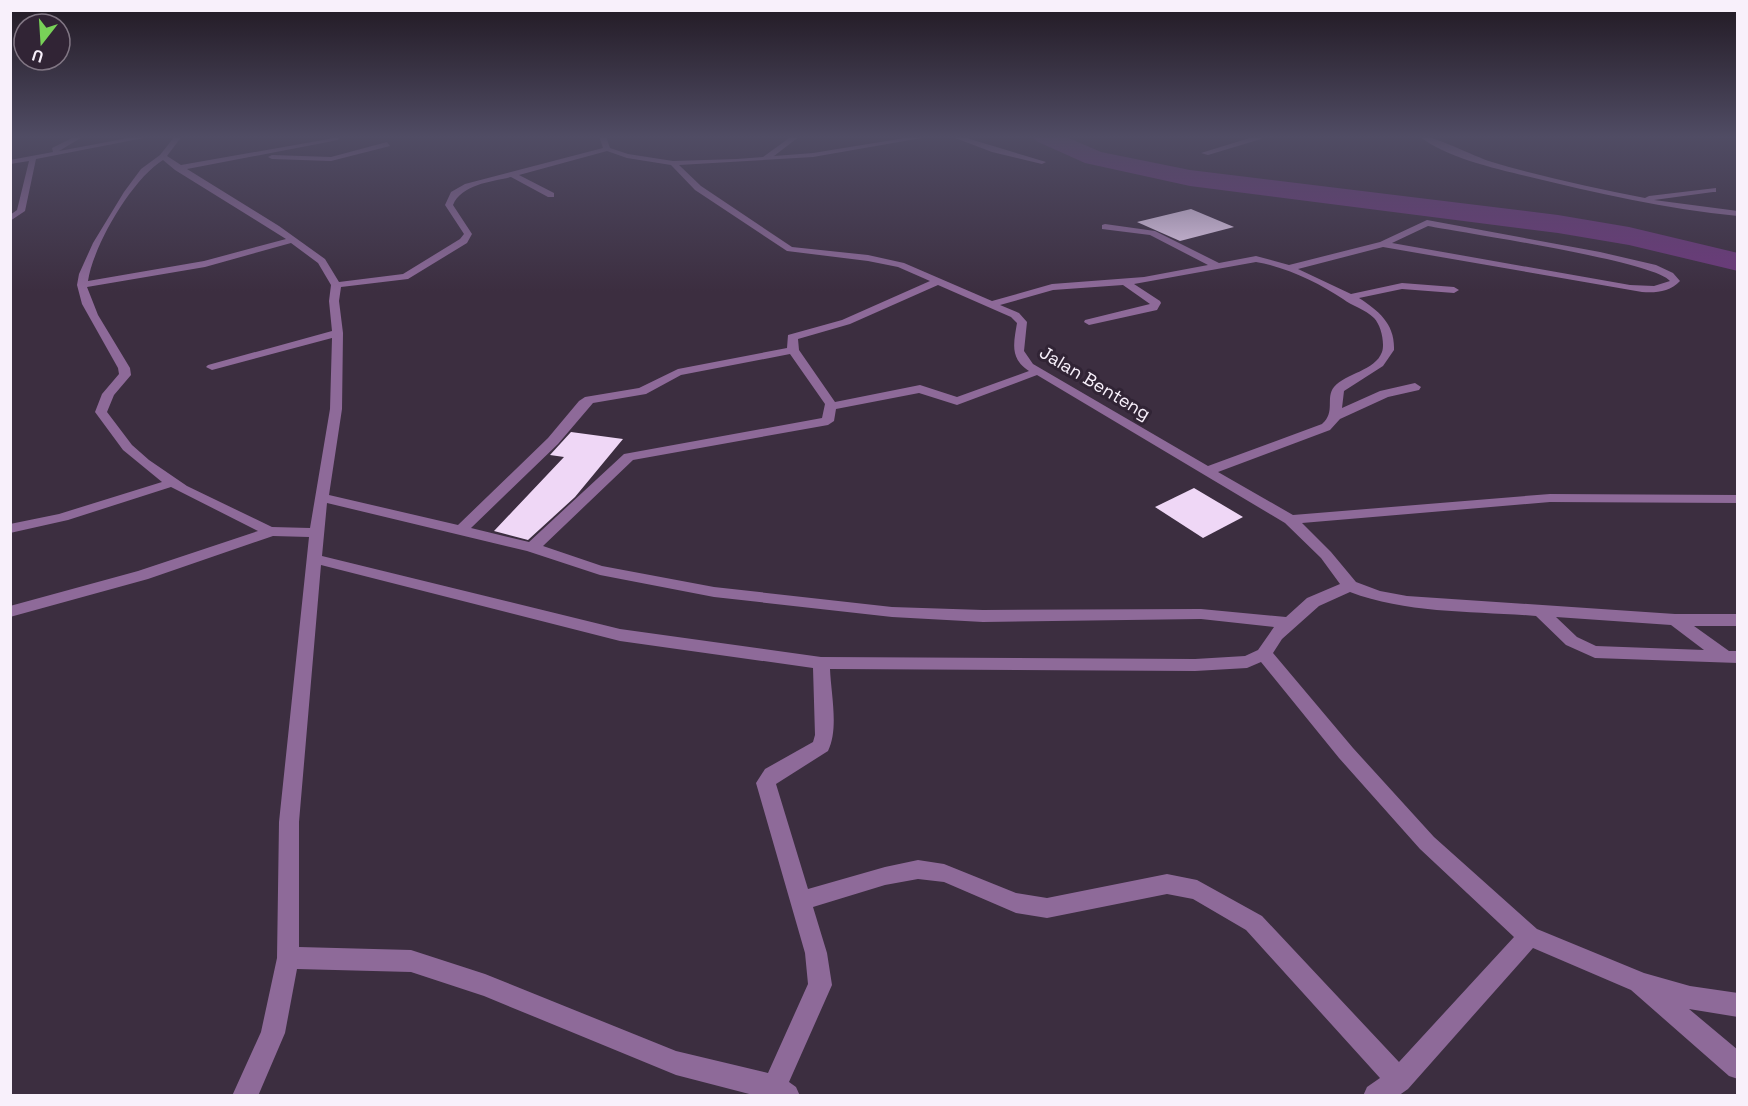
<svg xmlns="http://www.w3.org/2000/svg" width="1748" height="1106" font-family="'Space Grotesk',sans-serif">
	<rect width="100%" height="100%" fill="#3c2e40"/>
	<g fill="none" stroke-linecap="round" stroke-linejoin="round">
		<polygon fill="#6d397c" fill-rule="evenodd" points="1032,136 1064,136 1101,152 1190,170 1558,215 1629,227 1738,253 1738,271 1629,245 1558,233 1190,186 1085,163 1036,141"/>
	</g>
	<g fill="#efd7f6">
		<polygon points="1191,209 1234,227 1180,241 1137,222"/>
		<polygon points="571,432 623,439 575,497 528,540 494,531 564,457 550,455"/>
		<polygon points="1194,488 1243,517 1203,538 1155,507"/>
	</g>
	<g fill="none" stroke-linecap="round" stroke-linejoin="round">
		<g fill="#8e6a99" fill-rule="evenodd">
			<polygon points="76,136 84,136 59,151 139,136 154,136 36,159 25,211 10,221 10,215 17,210 29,161 10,164 10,160 53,152 52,148"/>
			<path d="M175,136H182L167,156L181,165L340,137L338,140L187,169L279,226L325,259L339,282L403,274L460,239L464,234L445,205L451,192L465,184L603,148L599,136H606L610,148L628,154L673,161L737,159L763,157L792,136H800L774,156L813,153L917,136H933L813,157L679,165L701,186L792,247L868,255L904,263L992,301L1052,284L1144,277L1208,265L1150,235L1102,229V225L1105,224L1155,231L1219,263L1256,256L1289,265L1380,242L1427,220L1600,252L1656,265L1673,273L1680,281C1670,292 1656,293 1642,292L1383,247L1298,269L1351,294L1402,283L1454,287L1459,290L1454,293L1402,289L1359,298C1379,311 1395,324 1394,350L1383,366L1344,391L1342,408L1380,391L1415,383L1421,387L1419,390L1388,397L1340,419L1330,430L1218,472L1293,515L1550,494L1738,495V503L1550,502L1302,523L1331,552L1356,582L1380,591L1407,596L1675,614H1738V626H1694L1729,651H1738V663L1595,658L1566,645L1536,616C1475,611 1408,614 1350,592L1319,606L1282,639L1273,653L1353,748L1434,837L1537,929L1644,973L1690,986L1738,993V1017L1689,1009L1738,1050V1079L1729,1076L1631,990L1533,948L1408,1089L1398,1096H1363L1367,1087L1380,1078L1246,930L1193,899L1167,894L1047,918L1016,913L944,882L918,879L885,885L813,907L827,953L832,985L789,1082L796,1087L800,1096H757L676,1075L484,996L411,972L297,969L285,1033L258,1096H232L261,1032L277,958L279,822L309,537L273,536L148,579L10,617V606L138,571L258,531L171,487L68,520L10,533V524L59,514L162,482L123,450L95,412L102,394L119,374L118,368L82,304L77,285L79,274L93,243L124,192L141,169L160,155ZM607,151L627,158L671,165L695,190L787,251L868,261L898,267L930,281L842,320L788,335L787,348L678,369L639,388L585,397L579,401L548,438L458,525L329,495L342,409L343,333L339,301L341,287L408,279L467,243L472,234L453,205C462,184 491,182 511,177L548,197H554V193L519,175ZM163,160L175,170L286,239L204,261L88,281C93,246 132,179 163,160ZM1428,226C1464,233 1654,261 1670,281L1654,286L1630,285L1392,243ZM291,243L318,263L331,285L329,301L332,331L208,365L206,367L212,370L332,338L330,409L310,528L272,527L187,486L149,460L132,445L107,412L114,395L131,375L130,368L98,315L87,287L205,267ZM1256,262C1286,267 1319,283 1343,299C1352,306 1365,309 1374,318C1381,325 1385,343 1382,352C1375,371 1346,373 1334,387C1325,398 1336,412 1322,424L1208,466L1033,364L1024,351L1027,322L1019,313L1000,305L1053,290L1123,285L1150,304L1085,320L1084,322L1089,325L1157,310L1161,303L1160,301L1134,284ZM938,285L1011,317L1017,323C1014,342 1009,358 1029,371L957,397L920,385L835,402L799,350L798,339L850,324ZM790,354L825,404L822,418L624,454L529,542L471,528L558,444L593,403L646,394L681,375ZM1037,375L1285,523L1321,558L1340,584L1307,598L1286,617L1201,609L983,610L892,607L714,587L602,566L543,546L633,460L828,425L834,421L836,409L919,393L957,405ZM327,503L527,551L600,575L714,597L892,617L983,622L1201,619L1274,627L1258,650L1245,656L1195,659L821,657L620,629L322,556ZM321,565L620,641L813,668L815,735L813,742L765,769L756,783L805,953L808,984L768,1073L676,1051L485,974L411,950L299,947V822ZM1556,617L1671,625L1704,650L1596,646L1577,637ZM1261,662L1339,758L1420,849L1514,937L1399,1062L1262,916L1197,880L1167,874L1047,898L1016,893L944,864L918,860L885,867L808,889L776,784L828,751C839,729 831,694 830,669L1195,671L1247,668Z"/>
			<polygon points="950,136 960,136 1046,162 1042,164 992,152"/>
			<polygon points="1256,136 1263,136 1261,139 1208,155 1201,153"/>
			<path d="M1419,136C1437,136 1472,156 1492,162C1542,177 1594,188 1645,198L1649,196L1716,188V192H1713L1654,200L1738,211V216C1666,209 1596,193 1526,176C1493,168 1445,157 1419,136Z"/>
			<polygon points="387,142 390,146 331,161 272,159 268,157 272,155 331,157"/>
		</g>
	</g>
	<linearGradient id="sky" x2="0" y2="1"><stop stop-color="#211923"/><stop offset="0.47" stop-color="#504c64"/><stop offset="1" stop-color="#504c64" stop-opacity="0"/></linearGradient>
	<rect width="1748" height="291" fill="url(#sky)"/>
	<g text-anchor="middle" stroke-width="6" stroke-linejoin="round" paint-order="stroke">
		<g font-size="18" fill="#f8f0fb" stroke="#312435">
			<text transform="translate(1095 383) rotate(31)" y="6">Jalan Benteng</text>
		</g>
	</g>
	<rect width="1748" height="1106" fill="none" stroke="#f8f0fb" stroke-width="24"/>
	<g transform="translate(42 42) rotate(197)"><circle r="28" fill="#312435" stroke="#817684" stroke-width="1.5"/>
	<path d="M0-4.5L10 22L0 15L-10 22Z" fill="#78d158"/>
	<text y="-9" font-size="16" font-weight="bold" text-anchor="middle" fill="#f8f0fb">U</text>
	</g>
</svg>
